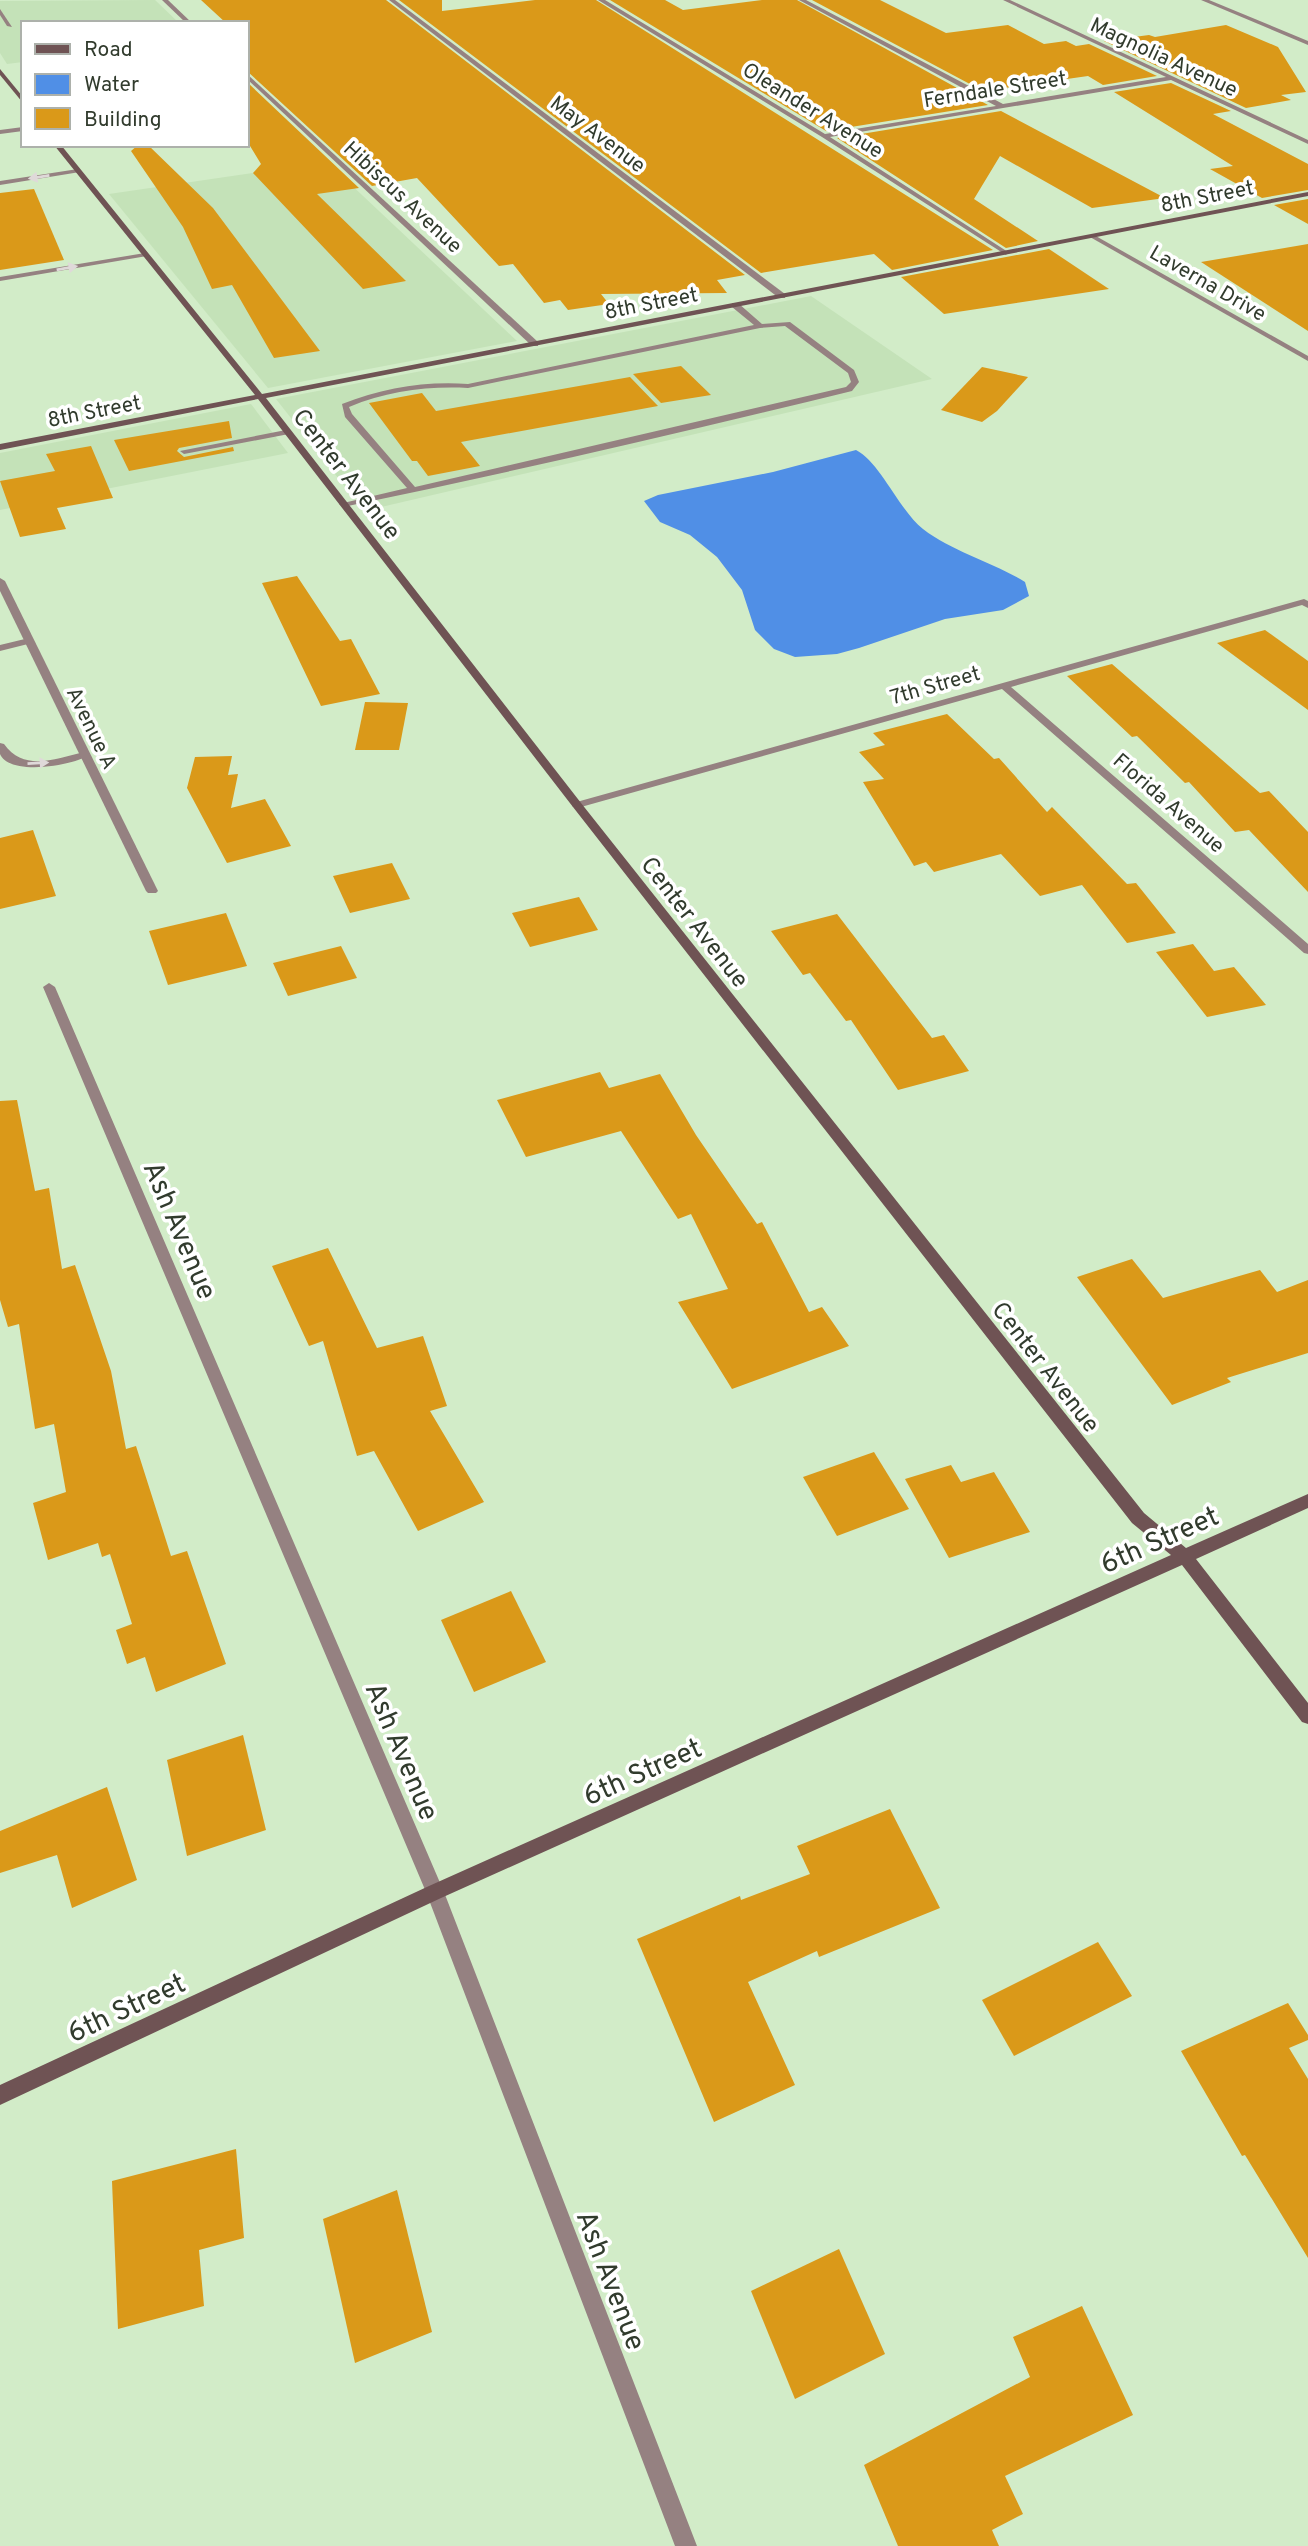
<svg xmlns="http://www.w3.org/2000/svg" width="1308" height="2546" font-family="Overpass,sans-serif">
	<rect width="100%" height="100%" fill="#d2ecc8"/>
	<g fill="#c4e2b8">
		<polygon points="155,0 179,23 23,23 23,62 7,64 0,53 0,1"/>
		<polygon points="327,162 517,341 268,388 109,194"/>
		<polygon points="811,296 932,379 364,511 276,399"/>
		<polygon points="251,404 288,453 0,510 0,453"/>
	</g>
	<path fill="#508fe6" d="M856,450C880,462 899,510 923,529C953,552 993,562 1025,582L1029,596L1003,610L945,619L859,648L837,654L795,657L774,649L755,630L742,590L717,557L690,535L660,522L644,501L658,495L773,472Z"/>
	<g fill="#da9919">
		<polygon points="201,0 386,0 745,275 717,280 727,293 601,294 609,304 568,310 560,300 544,303 513,264 499,266 417,178 372,186 247,71 247,23 226,23"/>
		<polygon points="399,0 442,0 442,11 535,0 596,0 993,250 892,270 874,254 761,273"/>
		<polygon points="610,0 665,0 683,10 762,0 797,0 988,105 826,131"/>
		<polygon points="812,0 880,0 946,33 1008,25 1044,44 1066,41 1076,46 1089,44 1157,76 1103,85 1088,76 983,91"/>
		<polygon points="1226,25 1278,47 1306,92 1281,95 1291,100 1246,108 1104,41 1149,35 1155,37"/>
		<polygon points="247,82 359,188 317,194 406,281 363,289 253,173 261,164 247,141"/>
		<polygon points="1171,83 1231,111 1213,114 1308,164 1308,190 1262,198 1210,169 1233,166 1114,92"/>
		<polygon points="1001,111 1165,198 1092,208 1000,156 974,199 1038,241 1006,248 837,138"/>
		<polygon points="138,145 148,145 213,208 320,351 274,358 232,285 212,289 183,227 131,151"/>
		<polygon points="34,189 64,260 0,270 0,193"/>
		<polygon points="1308,199 1308,224 1274,205"/>
		<polygon points="1308,244 1308,331 1201,262"/>
		<polygon points="1049,249 1109,289 944,314 901,277"/>
		<polygon points="681,366 711,395 661,403 633,374"/>
		<polygon points="982,367 1028,377 997,411 982,422 941,410"/>
		<polygon points="630,377 658,406 461,442 480,466 428,476 417,461 412,461 369,403 422,393 436,411"/>
		<polygon points="229,421 232,438 179,448 177,451 184,457 233,447 234,451 129,471 114,440"/>
		<polygon points="91,446 113,498 57,508 66,529 20,537 0,481 55,471 46,454"/>
		<polygon points="297,576 340,641 351,639 380,694 321,706 262,583"/>
		<polygon points="1265,630 1308,661 1308,710 1217,643"/>
		<polygon points="1112,664 1260,793 1269,791 1308,832 1308,892 1249,830 1235,832 1189,782 1185,783 1137,736 1132,737 1067,676"/>
		<polygon points="365,702 408,703 399,750 355,750"/>
		<polygon points="947,714 994,759 999,758 1047,812 1052,807 1127,884 1136,883 1176,933 1127,943 1082,885 1040,896 1001,854 934,872 926,862 914,866 863,782 884,779 859,752 885,745 873,733"/>
		<polygon points="232,756 228,775 238,774 231,808 265,799 291,846 227,863 187,788 195,757"/>
		<polygon points="33,830 56,896 0,909 0,838"/>
		<polygon points="392,863 410,899 350,913 333,876"/>
		<polygon points="579,897 598,930 530,947 512,913"/>
		<polygon points="226,913 247,966 168,985 149,931"/>
		<polygon points="837,914 932,1038 944,1035 969,1071 898,1090 851,1020 846,1021 810,973 803,975 771,931"/>
		<polygon points="1193,944 1214,971 1234,967 1266,1005 1207,1017 1156,952"/>
		<polygon points="341,946 357,978 288,996 273,963"/>
		<polygon points="600,1072 609,1088 660,1074 696,1135 757,1224 762,1222 809,1312 822,1307 849,1346 732,1389 678,1302 728,1289 691,1214 678,1219 621,1131 526,1157 497,1100"/>
		<polygon points="17,1100 35,1191 49,1188 62,1269 75,1265 111,1371 126,1449 136,1446 171,1556 187,1551 226,1664 156,1692 145,1657 127,1664 116,1630 132,1624 110,1554 102,1557 98,1543 48,1560 33,1503 66,1492 54,1424 35,1429 19,1324 8,1327 0,1300 0,1101"/>
		<polygon points="328,1248 377,1348 423,1336 447,1406 430,1411 484,1502 418,1531 374,1451 357,1456 323,1341 309,1346 272,1266"/>
		<polygon points="1132,1259 1163,1298 1260,1270 1277,1292 1308,1280 1308,1353 1227,1378 1231,1382 1172,1405 1077,1277"/>
		<polygon points="874,1452 909,1509 837,1536 803,1477"/>
		<polygon points="951,1465 961,1482 994,1472 1030,1532 949,1558 905,1479"/>
		<polygon points="511,1591 546,1662 474,1692 441,1620"/>
		<polygon points="243,1735 266,1830 187,1856 167,1760"/>
		<polygon points="107,1787 137,1880 72,1908 57,1855 0,1873 0,1831"/>
		<polygon points="890,1809 940,1908 819,1957 817,1951 748,1982 795,2085 714,2122 637,1939 740,1896 741,1900 810,1874 797,1846"/>
		<polygon points="1098,1942 1132,1996 1014,2056 982,2000"/>
		<polygon points="1288,2003 1308,2035 1308,2040 1289,2048 1308,2079 1308,2258 1245,2155 1242,2156 1181,2051"/>
		<polygon points="236,2149 244,2238 199,2250 204,2306 118,2329 112,2181"/>
		<polygon points="397,2190 432,2332 355,2363 323,2219"/>
		<polygon points="839,2249 885,2354 795,2399 751,2291"/>
		<polygon points="1082,2306 1133,2415 1005,2476 1023,2514 992,2530 999,2546 898,2546 864,2465 1030,2377 1013,2337"/>
	</g>
	<g fill="none" stroke-linecap="round" stroke-linejoin="round">
		<g fill="#958181" fill-rule="evenodd">
			<polygon points="0,9 12,27 7,26 0,15"/>
			<polygon points="78,169 80,172 0,185 0,181"/>
			<polygon points="145,253 147,256 0,281 0,277"/>
			<path d="M732,303H738L762,324L790,322L854,370L859,382L852,391C683,432 513,472 343,507L339,504L407,488L345,417L342,404C383,388 424,381 468,384L754,325L732,307ZM785,326L848,373L851,382L846,387L415,487L352,414L349,407C388,391 427,386 468,388L760,328Z"/>
			<polygon points="286,430 289,430 289,434 184,454 180,451"/>
			<polygon points="29,638 32,639 32,643 0,651 0,645"/>
			<path d="M0,743L4,744C24,772 55,759 84,752L89,755C75,765 10,777 0,754C0,753 0,744 0,743Z"/>
		</g>
		<g fill="#958181" fill-rule="evenodd">
			<polygon points="162,0 168,0 192,23 186,23"/>
			<polygon points="389,0 395,0 785,294 785,298 779,298"/>
			<polygon points="598,0 605,0 825,134 996,106 799,0 806,0 1003,104 1166,77 1003,0 1010,0 1308,140 1308,144 1171,80 830,137 1008,252 1006,255 822,137"/>
			<polygon points="1201,0 1209,0 1308,41 1308,45"/>
			<polygon points="247,74 538,342 538,346 532,346 247,79"/>
			<polygon points="23,127 23,131 0,134 0,130"/>
			<polygon points="1090,235 1094,235 1308,356 1308,361 1090,237"/>
			<polygon points="0,578 5,581 158,891 156,893 148,893 146,891 0,591"/>
			<polygon points="1304,599 1308,601 1308,608 1302,605 1011,687 1308,944 1308,954 1304,953 1002,689 581,807 573,807 572,805 573,803"/>
			<polygon points="49,983 55,987 444,1892 697,2546 675,2546 426,1892 43,987"/>
		</g>
		<g fill="#6f5354" fill-rule="evenodd">
			<polygon points="0,69 23,97 23,103 0,75"/>
			<polygon points="54,145 61,145 262,394 1308,192 1308,196 266,398 581,803 1144,1513 1186,1548 1308,1494 1308,1508 1196,1559 1308,1703 1308,1724 1302,1722 1182,1565 441,1898 0,2105 0,2085 429,1886 1171,1555 1132,1523 573,807 258,399 0,450 0,444 255,395"/>
		</g>
	</g>
	<defs><path id="oneway-solid" d="M-6-.8H1V-3.2L6.5 0L1 3.2V.8H-6Z" transform="scale(1.75)"/></defs>
	<g fill="#dfd9d9">
		<use href="#oneway-solid" transform="translate(39 177) rotate(171)"/>
		<use href="#oneway-solid" transform="translate(67 268) rotate(-10)"/>
		<use href="#oneway-solid" transform="translate(38 763) rotate(-3)"/>
	</g>
	<g text-anchor="middle" stroke-width="7" stroke-linejoin="round" paint-order="stroke">
		<g font-size="21" fill="#313b2d" stroke="#fff">
			<text transform="translate(1164 57) rotate(25)" y="7">Magnolia Avenue</text>
			<text transform="translate(995 89) rotate(-9)" y="7">Ferndale Street</text>
			<text transform="translate(813 110) rotate(32)" y="7">Oleander Avenue</text>
			<text transform="translate(598 134) rotate(37)" y="7">May Avenue</text>
			<text transform="translate(1207 196) rotate(-11)" y="7">8th Street</text>
			<text transform="translate(403 197) rotate(43)" y="7">Hibiscus Avenue</text>
			<text transform="translate(1208 283) rotate(30)" y="7">Laverna Drive</text>
			<text transform="translate(651 303) rotate(-11)" y="7">8th Street</text>
			<text transform="translate(94 411) rotate(-11)" y="7">8th Street</text>
			<text transform="translate(935 685) rotate(-16)" y="7">7th Street</text>
			<text transform="translate(92 728) rotate(64)" y="7">Avenue A</text>
			<text transform="translate(1169 803) rotate(41)" y="7">Florida Avenue</text>
		</g>
		<g font-size="24" fill="#313b2d" stroke="#fff">
			<text transform="translate(347 474) rotate(52)" y="8">Center Avenue</text>
			<text transform="translate(695 922) rotate(52)" y="8">Center Avenue</text>
			<text transform="translate(1046 1367) rotate(52)" y="8">Center Avenue</text>
		</g>
		<g font-size="28" fill="#313b2d" stroke="#fff">
			<text transform="translate(181 1230) rotate(67)" y="10">Ash Avenue</text>
			<text transform="translate(1159 1539) rotate(-24)" y="10">6th Street</text>
			<text transform="translate(403 1751) rotate(67)" y="10">Ash Avenue</text>
			<text transform="translate(642 1771) rotate(-24)" y="10">6th Street</text>
			<text transform="translate(126 2007) rotate(-25)" y="10">6th Street</text>
			<text transform="translate(612 2280) rotate(69)" y="10">Ash Avenue</text>
		</g>
	</g>
	<rect x="21" y="21" width="228" height="126" fill="#ffffff" stroke="#adb1ab" stroke-width="2"/>
	<rect x="35" y="44" width="35" height="10" fill="#6f5354" stroke="#adb1ab" stroke-width="2"/>
	<text x="84" y="56" font-size="21" fill="#313b2d">Road</text>
	<rect x="35" y="74" width="35" height="21" fill="#508fe6" stroke="#adb1ab" stroke-width="2"/>
	<text x="84" y="91" font-size="21" fill="#313b2d">Water</text>
	<rect x="35" y="108" width="35" height="21" fill="#da9919" stroke="#adb1ab" stroke-width="2"/>
	<text x="84" y="126" font-size="21" fill="#313b2d">Building</text>
</svg>
